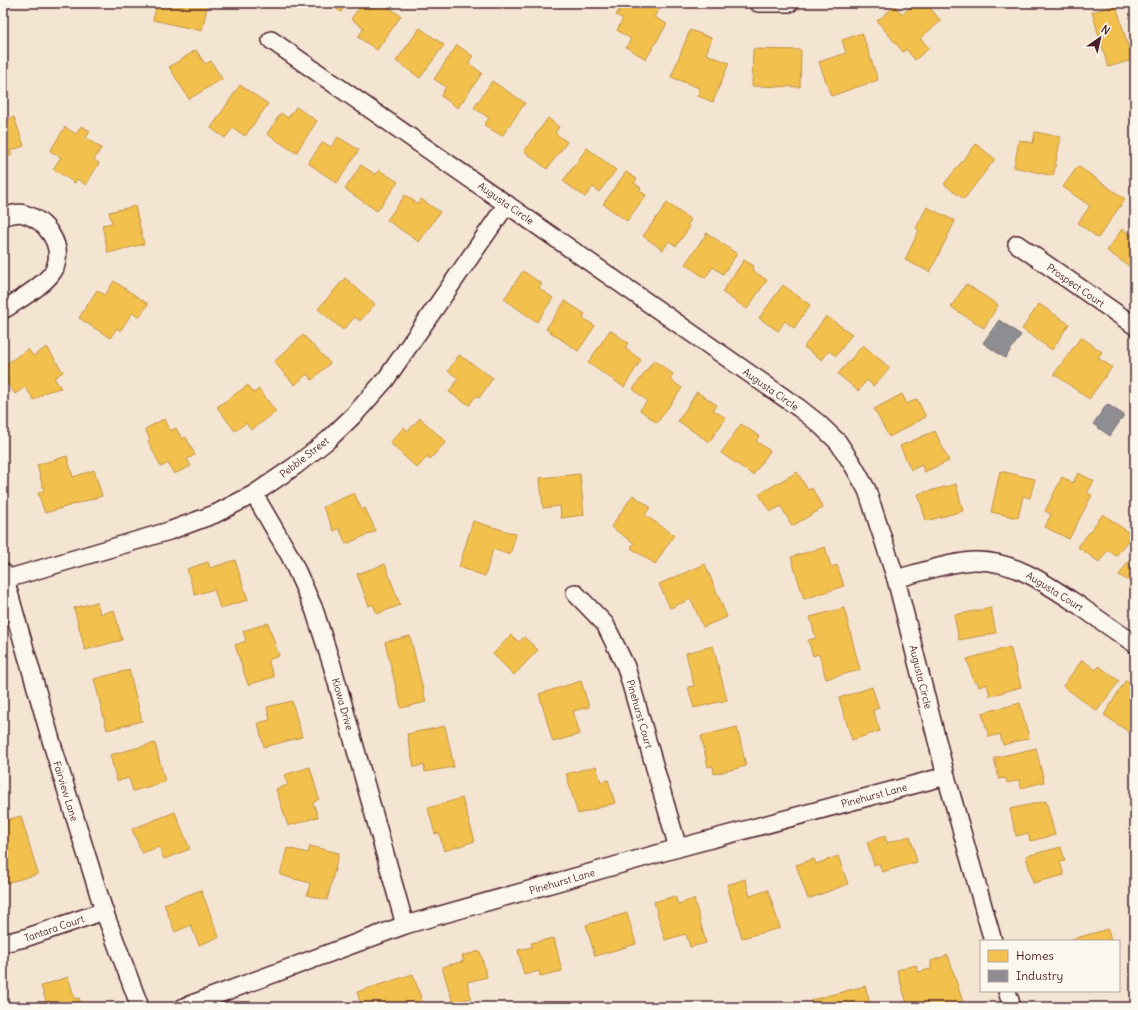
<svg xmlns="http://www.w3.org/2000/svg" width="1138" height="1010" font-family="Delius,sans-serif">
	<rect width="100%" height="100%" fill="#f4e4d2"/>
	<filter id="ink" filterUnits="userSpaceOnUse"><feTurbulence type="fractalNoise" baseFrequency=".025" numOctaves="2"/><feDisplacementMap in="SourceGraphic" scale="8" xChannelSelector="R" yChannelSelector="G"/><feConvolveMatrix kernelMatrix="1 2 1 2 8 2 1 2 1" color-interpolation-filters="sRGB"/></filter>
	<g filter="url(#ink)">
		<g fill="#f2c14e" stroke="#c09044">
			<polygon points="157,3 208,3 202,31 153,20"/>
			<polygon points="328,3 347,3 341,12"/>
			<polygon points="363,3 383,3 401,16 377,50 358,37 364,28 351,19"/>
			<polygon points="624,3 648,3 659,9 654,17 667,24 646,59 626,47 631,39 617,30 623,19 616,15"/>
			<polygon points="916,3 926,3 941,21 920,38 929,48 915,60 906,49 903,52 877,21 895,6 902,14"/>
			<polygon points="1116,5 1132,60 1108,67 1092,12"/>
			<polygon points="420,28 444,45 420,78 396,61"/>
			<polygon points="690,30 712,38 706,54 729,63 713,102 698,96 699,88 671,77"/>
			<polygon points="862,33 878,80 831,96 819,62 846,53 842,40"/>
			<polygon points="457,45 473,56 468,63 482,73 458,108 441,96 446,87 434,79"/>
			<polygon points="753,49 801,50 800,87 752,86"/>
			<polygon points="196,50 205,64 211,61 222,79 189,99 169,67"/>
			<polygon points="492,81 525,103 502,136 484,125 489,118 474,108"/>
			<polygon points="240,85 268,104 245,136 233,128 225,138 211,128"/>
			<polygon points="296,107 317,121 296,153 267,134 281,113 288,118"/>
			<polygon points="3,113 5,120 14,117 24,146 10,151 12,155 3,158"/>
			<polygon points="548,118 559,127 555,133 567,142 547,169 524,151"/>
			<polygon points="81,126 90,131 86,138 101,148 94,160 99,163 86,185 77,179 75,183 53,169 61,157 50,151 65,127 76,134"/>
			<polygon points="1035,132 1061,137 1053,176 1014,167 1019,140 1033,143"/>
			<polygon points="338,137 359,150 337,183 308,163 323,142 331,147"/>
			<polygon points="976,144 995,159 964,199 944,184"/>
			<polygon points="587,148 616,170 599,192 593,187 585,197 563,181"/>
			<polygon points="361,165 376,175 379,170 398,182 377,211 345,189"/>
			<polygon points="1078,166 1125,199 1098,238 1078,223 1090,206 1063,187"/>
			<polygon points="626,172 637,179 634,183 641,188 639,190 646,195 627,221 603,204"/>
			<polygon points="405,195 418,204 421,199 440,212 419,242 387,220"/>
			<polygon points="667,203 691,220 687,225 690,227 676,246 669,241 663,250 643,236"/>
			<polygon points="135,206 144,244 108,253 102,225 112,223 109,212"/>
			<polygon points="927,207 955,221 930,272 905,260 919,230 916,228"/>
			<polygon points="1122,229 1135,237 1135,270 1107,251"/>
			<polygon points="707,233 737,254 723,274 713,267 705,278 685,264"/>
			<polygon points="744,260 754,266 752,270 767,280 747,309 722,292"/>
			<polygon points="523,271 542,284 539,288 553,298 537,322 504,299"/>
			<polygon points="345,278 375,304 360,321 355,317 343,330 318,309"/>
			<polygon points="114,281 148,304 139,318 132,313 120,331 117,328 110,338 79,318 97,290 105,295"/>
			<polygon points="966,284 998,305 984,328 951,307"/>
			<polygon points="783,285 810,305 794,328 785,321 778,331 759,318"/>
			<polygon points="565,301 585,314 583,318 595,326 578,351 546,329"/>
			<polygon points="1039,304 1069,324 1052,350 1022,329"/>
			<polygon points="826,316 852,334 836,356 829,351 822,360 804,347"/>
			<polygon points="610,330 628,343 625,348 641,360 624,387 588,363"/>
			<polygon points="303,335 330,363 312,380 307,374 295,385 274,362"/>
			<polygon points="1081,337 1102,352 1098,358 1112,367 1089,399 1054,374"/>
			<polygon points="863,345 890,368 873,386 867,380 858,391 838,374"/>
			<polygon points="47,347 63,372 54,378 61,388 46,392 34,400 25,387 15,394 3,377 3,366 28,349 33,356"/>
			<polygon points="459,355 493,378 479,398 476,396 469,405 449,392 458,378 448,371"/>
			<polygon points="654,360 673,374 670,379 682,388 657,423 640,410 647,401 633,389"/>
			<polygon points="248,385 254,393 259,389 276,412 251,430 246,423 235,431 217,407"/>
			<polygon points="697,392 717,405 713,410 726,418 709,442 678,421"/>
			<polygon points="902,394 907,404 917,399 926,417 889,437 874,409"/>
			<polygon points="1135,395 1135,406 1130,402"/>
			<polygon points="420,418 446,442 430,459 428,456 417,468 390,443 404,427 408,431"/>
			<polygon points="164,419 170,431 176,428 182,439 186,437 195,455 187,459 191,466 174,474 168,463 161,467 148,441 150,440 145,429"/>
			<polygon points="741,424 759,436 756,441 770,451 753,475 721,453"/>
			<polygon points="935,431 949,461 924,472 922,465 911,470 900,446"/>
			<polygon points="67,456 73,477 94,470 102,496 45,513 38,493 44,491 37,465"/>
			<polygon points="1000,471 1035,479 1030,498 1023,496 1018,518 991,512"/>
			<polygon points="797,472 808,490 812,488 823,508 792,526 781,506 770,512 759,494"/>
			<polygon points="1078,473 1094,481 1087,493 1092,495 1069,539 1045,527 1051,514 1045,511 1062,477 1073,483"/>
			<polygon points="580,474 584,515 561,518 560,506 543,508 540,478"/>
			<polygon points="956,484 963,511 926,521 918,494"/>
			<polygon points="354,493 362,510 365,508 376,531 346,544 339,528 334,531 323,507"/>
			<polygon points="633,495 650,507 645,515 674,535 655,564 631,548 634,543 611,527"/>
			<polygon points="1103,514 1132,535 1116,556 1108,550 1099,562 1078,547"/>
			<polygon points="473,521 516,534 510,555 493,549 485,576 459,567"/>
			<polygon points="825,547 831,567 837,565 844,586 804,599 791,557"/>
			<polygon points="1135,552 1135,585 1119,575"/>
			<polygon points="235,560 248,600 220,608 214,589 195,595 187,569 208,562 210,568"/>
			<polygon points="385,564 400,605 377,614 373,604 369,606 357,574"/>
			<polygon points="705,564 727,617 703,627 691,599 670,608 659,584"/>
			<polygon points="97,602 100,614 114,610 122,640 85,650 74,608"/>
			<polygon points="844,608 860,670 826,679 819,654 813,656 808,640 816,638 810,617"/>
			<polygon points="991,608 996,633 959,640 954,615"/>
			<polygon points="268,623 279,656 268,660 274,677 248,685 235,645 246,641 243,631"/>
			<polygon points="511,635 519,642 524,637 538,650 514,675 493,654"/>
			<polygon points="410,636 426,702 401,708 385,642"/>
			<polygon points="713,646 727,700 694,708 688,687 694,686 686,653"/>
			<polygon points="1010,647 1021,687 990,696 987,684 979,687 977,681 974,682 967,659"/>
			<polygon points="1082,660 1096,670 1099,666 1119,681 1097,711 1063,686"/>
			<polygon points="129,670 142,721 107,730 94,679"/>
			<polygon points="1126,680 1135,686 1135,730 1132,734 1104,715"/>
			<polygon points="581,681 589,707 573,711 580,734 553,742 539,694"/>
			<polygon points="872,687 879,708 873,710 880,731 852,740 839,698"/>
			<polygon points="292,701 302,737 264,747 258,723 270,720 267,707"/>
			<polygon points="1020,703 1029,738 1003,745 1000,734 989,737 982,713"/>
			<polygon points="445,726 454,767 425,772 424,765 414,767 407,734"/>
			<polygon points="737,727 746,766 714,774 713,766 708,767 701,736"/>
			<polygon points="155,743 165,782 133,791 129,778 117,781 110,755"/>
			<polygon points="1036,748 1044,782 1021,788 1019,780 1007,783 1006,778 999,779 994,758"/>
			<polygon points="596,766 601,782 608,780 615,803 578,814 566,774"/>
			<polygon points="310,767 319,799 313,803 318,817 288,826 276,789 288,785 284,775"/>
			<polygon points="462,798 475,841 444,851 439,833 435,834 428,808"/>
			<polygon points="1046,801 1055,835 1030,841 1028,833 1016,836 1010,809"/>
			<polygon points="175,812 190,849 164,859 159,847 142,853 132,829"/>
			<polygon points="21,816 38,874 3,884 3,821"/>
			<polygon points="885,836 887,843 910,836 917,862 882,872 879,863 874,865 867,842"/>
			<polygon points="310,846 339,853 327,900 307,895 310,883 280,875 287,848 308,853"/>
			<polygon points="1061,847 1065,861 1060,862 1064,875 1033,883 1026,856"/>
			<polygon points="838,856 848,884 808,899 796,865 814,859 816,864"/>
			<polygon points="745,879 750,896 768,890 780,928 742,938 727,885"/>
			<polygon points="201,890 219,937 199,945 191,925 175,932 164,904"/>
			<polygon points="675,896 678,904 694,899 706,943 690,947 686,934 665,940 654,902"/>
			<polygon points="627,913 636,944 595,956 586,925"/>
			<polygon points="1108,929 1111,941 1066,941"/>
			<polygon points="554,938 562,971 540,976 539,971 524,975 518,950 532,947 531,943"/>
			<polygon points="480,951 487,977 467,982 471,998 453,1003 442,967 464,961 462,956"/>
			<polygon points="948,955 964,1006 908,1007 897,970 916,965 918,972 931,969 931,961"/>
			<polygon points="413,974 424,1007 362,1007 357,992"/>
			<polygon points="68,977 75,999 79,998 82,1007 48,1007 41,986"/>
			<polygon points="865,986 871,1007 813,1007 811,1000"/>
			<polygon points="332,1004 333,1007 322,1007"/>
		</g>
		<g fill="#8d8d92" stroke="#796c73">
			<polygon points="999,320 1021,335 1005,358 983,343"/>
			<polygon points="1107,404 1124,415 1110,436 1093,424"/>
		</g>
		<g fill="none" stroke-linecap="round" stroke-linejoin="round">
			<g stroke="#4a1f2b" stroke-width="20">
				<g id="minor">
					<polyline points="758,3 790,3"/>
					<polyline points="271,40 799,408 818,423 838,442 853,465 867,490 896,579 946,776 993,941"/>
					<path d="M3,217C8,215 19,212 24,214C46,220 64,245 55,268C49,283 17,301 3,310"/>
					<polyline points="1017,244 1135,326"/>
					<polyline points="254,494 290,556 314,609 332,665 405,925"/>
					<polyline points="3,572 53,747 104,911 140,1007"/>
					<path d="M896,579C921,572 947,563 973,561C1013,559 1048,585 1080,606C1098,619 1117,632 1135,644"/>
					<polyline points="3,580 169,531 215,514 254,494 295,466 328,440 355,414 386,379 507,204"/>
					<polyline points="575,593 605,624 626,667 678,848"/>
					<polyline points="3,943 25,938 104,911"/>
					<polyline points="1007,991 1012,1007"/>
					<polyline points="184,1007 405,925 678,848 946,776"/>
				</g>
			</g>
			<use href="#minor" stroke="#fbf7ec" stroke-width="17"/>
		</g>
	</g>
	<g text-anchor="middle" stroke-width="4" stroke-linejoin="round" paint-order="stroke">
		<g font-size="10" fill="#4a1f2b" stroke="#fbf7ec">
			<text transform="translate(506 203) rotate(35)" y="4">Augusta Circle</text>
			<text transform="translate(1076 285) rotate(35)" y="4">Prospect Court</text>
			<text transform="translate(771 389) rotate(35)" y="4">Augusta Circle</text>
			<text transform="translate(304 457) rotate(-38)" y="4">Pebble Street</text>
			<text transform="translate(1055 591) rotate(32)" y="4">Augusta Court</text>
			<text transform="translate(921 677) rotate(76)" y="4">Augusta Circle</text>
			<text transform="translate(343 704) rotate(74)" y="4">Kiowa Drive</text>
			<text transform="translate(640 714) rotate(74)" y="4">Pinehurst Court</text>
			<text transform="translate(66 791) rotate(73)" y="4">Fairview Lane</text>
			<text transform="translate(874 795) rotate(-15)" y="4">Pinehurst Lane</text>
			<text transform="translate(562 881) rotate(-16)" y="4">Pinehurst Lane</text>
			<text transform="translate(54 928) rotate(-19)" y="4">Tantara Court</text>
		</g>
	</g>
	<rect width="1138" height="1010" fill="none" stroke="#fbf7ec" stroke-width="16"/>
	<rect x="8" y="8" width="1122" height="994" fill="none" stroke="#4a1f2b" stroke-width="1.5" filter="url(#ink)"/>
	<rect x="980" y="940" width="140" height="52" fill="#fbf7ec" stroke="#b4a19f"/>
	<rect x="988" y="950" width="20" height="12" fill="#f2c14e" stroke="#b4a19f"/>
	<text x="1016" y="960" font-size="12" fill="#4a1f2b">Homes</text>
	<rect x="988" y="970" width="20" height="12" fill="#8d8d92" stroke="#b4a19f"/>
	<text x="1016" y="980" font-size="12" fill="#4a1f2b">Industry</text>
	<g transform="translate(1100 38) rotate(34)" stroke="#fbf7ec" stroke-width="3" paint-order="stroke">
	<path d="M0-3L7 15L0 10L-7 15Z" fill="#4a1f2b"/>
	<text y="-6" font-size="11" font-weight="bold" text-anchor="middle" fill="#4a1f2b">N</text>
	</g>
</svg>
